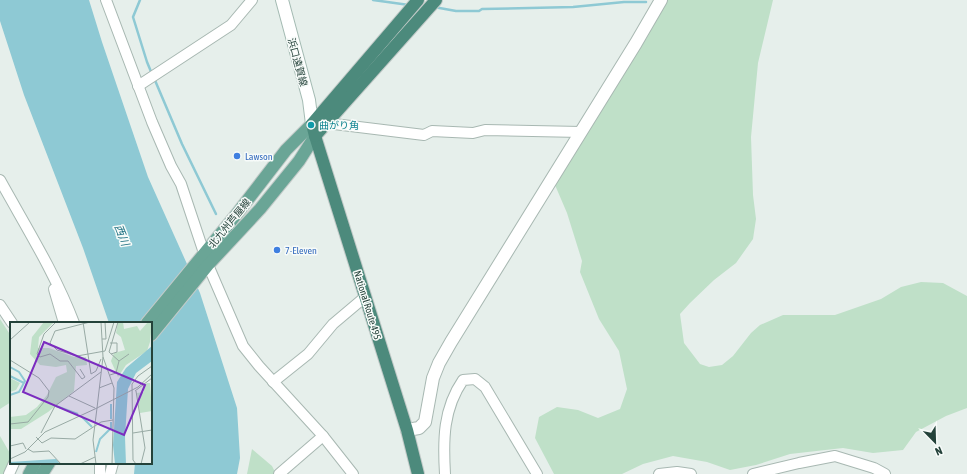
<svg xmlns="http://www.w3.org/2000/svg" width="967" height="474" font-family="'Asap Condensed','Noto Sans JP',sans-serif">
	<rect width="100%" height="100%" fill="#e6efeb"/>
	<g fill="#bfe0c8">
		<polygon points="664,0 773,0 758,63 751,137 753,195 756,219 753,239 736,263 714,280 690,303 680,314 684,343 700,364 709,367 722,365 733,356 751,333 760,325 783,315 835,315 881,299 901,287 921,282 943,283 967,296 967,408 946,416 916,432 903,450 873,453 843,448 790,454 756,465 730,470 707,462 673,456 643,464 622,474 554,474 535,438 539,417 557,407 578,410 598,418 620,409 627,389 619,351 599,319 580,272 582,261 567,213 555,185 556,173 648,36"/>
		<polygon points="0,319 11,336 11,402 0,409"/>
		<polygon points="0,436 11,455 11,463 5,474 0,474"/>
		<polygon points="252,449 272,466 276,474 247,474"/>
	</g>
	<polygon fill="#8ec9d4" points="0,0 89,0 102,42 148,177 200,293 237,408 240,458 237,474 134,474 135,463 151,463 151,323 109,323 83,248 24,95 0,21"/>
	<g fill="none" stroke-linecap="round" stroke-linejoin="round">
		<g stroke="#8ec9d4" stroke-width="2.5">
			<polyline points="140,0 133,17 147,62 152,74"/>
			<polyline points="373,0 409,5"/>
			<polyline points="434,7 456,11 479,11 482,9 573,7 624,2 646,2"/>
			<polyline points="154,78 182,144 216,214"/>
		</g>
		<g stroke="#a8b8b2" stroke-width="12">
			<g id="minor">
				<polyline points="106,0 152,122 171,166 181,184 208,265 243,346 259,366 323,436 353,474"/>
				<polyline points="138,86 231,25 252,0"/>
				<polyline points="326,123 424,135 432,131 473,133 485,130 581,132"/>
				<path d="M0,180C26,227 55,273 74,323"/>
				<polyline points="54,289 64,323"/>
				<polyline points="0,305 12,323"/>
				<polyline points="273,382 308,354 333,324 365,297"/>
				<polyline points="9,474 14,463"/>
				<polyline points="100,474 100,463"/>
				<polyline points="110,474 113,463"/>
				<polyline points="279,474 323,436"/>
				<path d="M445,474C443,440 443,409 463,380L475,379L485,387L537,474"/>
				<polyline points="659,474 677,472 691,474"/>
				<polyline points="753,474 799,463 835,456 874,468 885,474"/>
			</g>
		</g>
		<g stroke="#a8b8b2" stroke-width="14">
			<polyline id="tertiary" points="407,430 419,428 425,422 433,378 439,363 451,342 636,43 661,0"/>
		</g>
		<g stroke="#a4bbb3" stroke-width="14">
			<polyline id="secondary" points="282,0 309,100 312,124"/>
		</g>
		<g stroke="#c2cac8" stroke-width="14">
			<g id="primary">
				<polyline points="147,323 236,215 286,150 312,124"/>
				<polyline points="151,335 208,265 260,209 299,161 315,136"/>
				<polyline points="29,474 35,463"/>
				<polyline points="42,474 49,463"/>
			</g>
		</g>
		<g stroke="#c2cac8" stroke-width="14">
			<g id="trunk">
				<polyline points="418,0 312,124 315,136 407,430 418,474"/>
				<polyline points="315,136 436,0"/>
			</g>
		</g>
		<use href="#minor" stroke="#fff" stroke-width="10"/>
		<use href="#tertiary" stroke="#fff" stroke-width="12"/>
		<use href="#secondary" stroke="#fff" stroke-width="12"/>
		<use href="#primary" stroke="#6aa596" stroke-width="12"/>
		<use href="#trunk" stroke="#4c8a7c" stroke-width="12"/>
	</g>
	<circle fill="#0f9aa8" stroke="#f7fbf9" stroke-width="1.5" cx="311" cy="125" r="4"/>
	<g fill="#3f7fe0" stroke="#f7fbf9" stroke-width="1.5">
		<circle cx="237" cy="156" r="4"/>
		<circle cx="277" cy="250" r="4"/>
	</g>
	<g text-anchor="middle" stroke-width="3" stroke-linejoin="round" paint-order="stroke">
		<g font-size="10" fill="#24423a" stroke="#f7fbf9">
			<text transform="translate(298 62) rotate(75)" y="4">浜口遠賀線</text>
			<text transform="translate(229 223) rotate(-51)" y="4">北九州芦屋線</text>
			<text transform="translate(368 305) rotate(73)" y="4">National Route 495</text>
		</g>
		<g font-size="10" fill="#0d838f" stroke="#f7fbf9" text-anchor="start">
			<text x="319" y="129">曲がり角</text>
		</g>
		<g font-size="10" fill="#366cbe" stroke="#f7fbf9" text-anchor="start">
			<text x="245" y="160">Lawson</text>
			<text x="285" y="254">7-Eleven</text>
		</g>
		<g font-size="11" font-style="italic" fill="#1c6f80" stroke="#f7fbf9">
			<text transform="translate(122 235) rotate(68)" y="4">西川</text>
		</g>
	</g>
	<g transform="translate(10 322)">
		<rect width="142" height="142" fill="#e6efeb"/>
		<path d="M34,0H44L29,15L28,26H39L64,35H76L77,43L66,44L64,69L38,90L11,107H0V95L16,93L27,85L37,73L46,55L57,50L56,43L46,45L30,43L20,32L22,15ZM108,0H113L114,7L127,4L130,9L138,0H142L140,20L137,29L116,43L108,55L101,39L104,31L115,28L111,15L106,11ZM0,56L10,61L6,68L0,70ZM137,61H140L142,89L130,91L127,71L134,70L133,64Z" fill="#bfe0c8"/>
		<path d="M142,24V39L126,51L118,67L115,115L116,142H105L103,123L107,60L116,46ZM46,137L50,142H0V140Z" fill="#8ec9d4"/>
		<path fill="none" stroke="#8ec9d4" stroke-width="2" d="M0,45L9,50L15,59L9,70L0,73M0,54L14,61M101,82V97M46,84L68,92M72,95L82,105M86,130L90,117L101,106V100"/>
		<path fill="none" stroke="#98aaa4" stroke-width="1" d="M46,0L34,12L27,32L30,35L40,32L50,39H58L72,57L75,55L70,47M73,0L81,52L86,49L91,37M80,0L45,9L40,21L47,28L67,34L95,29L104,0M108,0L99,30L109,39M92,17H96L95,0M0,18L20,0M100,21H107V30L101,32M93,35L104,66L102,142M0,38L29,56L39,69L38,75L18,100L0,102M100,53L106,51L109,39L119,32M89,66L102,61M125,69L142,56M126,69L135,126L131,142M59,74L85,86M31,111L45,84L91,50M123,111L142,108M26,115L32,121L41,116L65,117L91,100L103,98M0,124L13,121L16,127M18,127L23,130L39,129L51,142M0,137L15,130L35,110L87,86L93,35L91,0M70,142L85,135M86,142L83,118L87,86L128,65L142,52M126,142L123,138L122,62L128,54L142,44"/>
		<path fill="#7b2cbf" fill-opacity="0.15" stroke="#7b2cbf" stroke-width="2" d="M34,20L135,63L114,113L13,70Z"/>
		<rect width="142" height="142" fill="none" stroke="#24423a" stroke-width="2"/>
	</g>
	<g transform="translate(935 442) rotate(157)" stroke="#f7fbf9" stroke-width="3" paint-order="stroke">
	<path d="M0-3L7 15L0 10L-7 15Z" fill="#24423a"/>
	<text y="-6" font-size="11" font-weight="bold" text-anchor="middle" fill="#24423a">N</text>
	</g>
</svg>
